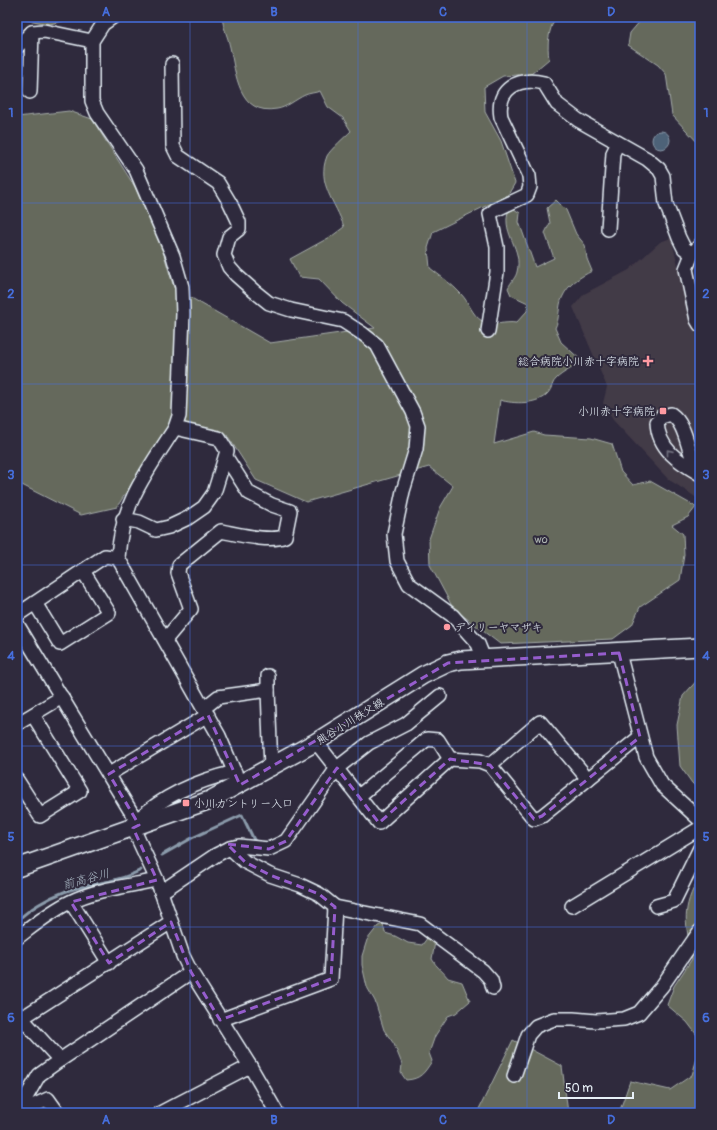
<svg xmlns="http://www.w3.org/2000/svg" width="717" height="1130" font-family="Pangolin,'Klee One',sans-serif">
	<rect width="100%" height="100%" fill="#2f2a3d"/>
	<filter id="ink" filterUnits="userSpaceOnUse"><feTurbulence type="fractalNoise" baseFrequency=".025" numOctaves="2"/><feDisplacementMap in="SourceGraphic" scale="8" xChannelSelector="R" yChannelSelector="G"/><feConvolveMatrix kernelMatrix="1 2 1 2 8 2 1 2 1" color-interpolation-filters="sRGB"/></filter>
	<g filter="url(#ink)">
		<polygon fill="#433a47" points="671,238 694,326 700,334 700,500 668,479 613,420 603,403 607,387 573,307 584,294 629,270 660,242"/>
		<g fill="#65695b" stroke="#a6adaa">
			<polygon points="17,17 75,17 64,18 63,21 50,24 22,19 17,25"/>
			<path d="M222,17H556C548,30 547,45 549,59L531,74L503,76L484,87L485,112L501,141L515,183L508,195L433,232L428,248L430,268C440,276 452,284 461,294C469,302 472,315 482,321C492,327 506,321 516,323L527,311L528,303L511,295L508,288C511,282 516,277 517,272C523,248 502,235 508,212L514,209L520,213L519,222L535,267L554,258L545,233L550,223L547,208L556,200L566,210L576,234L585,245L587,259L592,271C580,277 568,284 562,298C558,307 560,318 555,328L561,342L583,362C574,367 563,372 556,379C552,382 552,389 548,393C538,405 513,404 500,400L494,444L534,432L544,435L591,438L612,444L621,472L633,485L650,481L696,507L688,517L672,525L683,534L684,555L680,580L640,607L632,625L613,639L500,644L453,608L430,565L429,539L440,508L453,486L429,467L306,502L256,480L227,435L189,425L170,422L117,507L81,515L20,484L17,487V117L69,111L92,119L135,187L162,248L174,288L270,343L375,328L342,303L319,279L299,277L290,259L332,236L344,227C336,202 316,184 327,156C330,150 346,136 351,131L343,118L328,107L320,91C315,93 309,93 305,95C296,99 286,108 277,109C238,116 236,73 230,47C228,36 223,28 222,17Z"/>
			<polygon points="638,17 700,17 700,145 672,115 666,74 658,65 628,45 630,33 641,20"/>
			<polygon points="700,677 700,791 692,783 680,766 677,725 683,696"/>
			<path d="M700,876V1039L687,1022L667,1005L674,986L692,959C686,922 680,911 700,876Z"/>
			<path d="M383,924L385,933L395,936L408,943L422,945L428,937L435,942L432,959C436,967 443,971 448,978L462,982L470,1001L456,1013L448,1016L435,1036L429,1053L432,1061C424,1073 421,1079 406,1080L401,1073L402,1064L394,1044L384,1030L375,1001L367,987L362,965V956L367,940L378,926Z"/>
			<polygon points="513,1040 562,1066 568,1113 481,1113 479,1109"/>
			<polygon points="700,1048 700,1113 619,1113 630,1081 670,1090 692,1075"/>
		</g>
		<circle fill="#4d6278" stroke="#8b9bab" cx="661" cy="140" r="9"/>
		<g fill="none" stroke-linecap="round" stroke-linejoin="round">
			<g stroke="#8b9bab" stroke-width="3">
				<polyline points="162,855 192,838 242,815 254,840 259,843"/>
				<path d="M17,921C29,909 48,898 64,892C90,883 117,883 141,870"/>
			</g>
			<g stroke="#e8f1f8" stroke-width="16">
				<g id="minor">
					<path d="M113,17L103,24L92,41V101L97,113L136,170L173,256L182,287L183,314L179,416L175,428C147,471 121,504 118,558L219,736L240,785"/>
					<polyline points="17,47 32,32 44,31 92,41"/>
					<polyline points="172,64 173,146 178,156 218,183 230,203 239,222 239,229 229,237 224,255 229,267 236,275 254,291 269,303 291,310 343,321 363,334 377,345 413,412 418,426 416,449 403,491 394,534 397,561 409,584 453,616 478,644 484,659"/>
					<polyline points="30,92 32,32"/>
					<polyline points="608,229 613,153 618,143"/>
					<polyline points="700,245 692,254 686,269 697,320 700,325"/>
					<path d="M488,331L497,272V247L490,214L495,210L527,195L530,187L529,176L501,117C496,88 519,77 544,83L557,104L578,120L647,159L659,169L663,176L666,204L679,238L684,248L692,254"/>
					<path d="M700,471C686,455 689,427 671,414L661,417L657,422C658,449 679,462 700,474"/>
					<polyline points="123,519 139,522 156,530 169,527 188,518 204,507 214,493 227,451 219,438 175,428"/>
					<polyline points="35,603 60,644 109,613 83,571"/>
					<polyline points="17,615 105,556 118,558"/>
					<polyline points="17,624 139,825"/>
					<path d="M165,640L191,609L178,573L179,565L221,531C237,534 271,543 285,536L290,511L272,505L249,493L226,457"/>
					<polyline points="619,653 646,757 662,785 700,820"/>
					<polyline points="268,676 268,690"/>
					<polyline points="204,708 218,697 268,690 271,769"/>
					<polyline points="17,724 62,697"/>
					<polyline points="316,742 379,823 450,759 480,761 490,765 534,819 542,816 640,737"/>
					<polyline points="490,765 540,722 588,779"/>
					<polyline points="109,774 208,715"/>
					<polyline points="17,780 40,816 80,791 33,715"/>
					<polyline points="359,796 427,739 438,740 450,759"/>
					<path d="M136,821C164,795 199,780 235,772"/>
					<polyline points="133,828 157,880 183,956 191,972 250,1066 277,1113"/>
					<polyline points="230,848 245,862 270,875 300,885 319,894 335,907 420,924 483,971 491,980 493,988"/>
					<polyline points="161,892 216,855 230,848 239,846 269,849 286,841 337,768 369,743 406,724 440,696"/>
					<polyline points="71,902 109,963"/>
					<polyline points="572,906 700,828"/>
					<polyline points="656,906 674,901 700,848"/>
					<path d="M17,938C34,925 51,911 70,902C96,889 129,886 157,880"/>
					<polyline points="17,1013 60,1060 191,972"/>
					<polyline points="22,1018 171,922"/>
					<polyline points="220,1020 331,979 335,907"/>
					<polyline points="514,1076 528,1035 536,1026 554,1019 573,1019 596,1021 624,1019 639,1013 662,986 700,931"/>
					<polyline points="17,1113 39,1075 60,1060"/>
					<polyline points="18,1113 48,1099 58,1113"/>
					<polyline points="160,1113 250,1066"/>
				</g>
			</g>
			<g stroke="#e8f1f8" stroke-width="20">
				<polyline id="major" points="17,868 210,800 316,742 423,675 448,663 461,660 700,647"/>
			</g>
			<use href="#minor" stroke="#2f2a3d" stroke-width="13"/>
			<use href="#major" stroke="#2f2a3d" stroke-width="17"/>
		</g>
		<defs><path id="oneway-chevron" d="M-2-3.5L2.5 0L-2 3.5" fill="none" stroke-width="1.6" stroke-linecap="round" stroke-linejoin="round"/></defs>
		<use stroke="#70707e" href="#oneway-chevron" transform="translate(669 452) rotate(-129)"/>
	</g>
	<path fill="none" stroke="#965dcd" stroke-width="3" stroke-dasharray="8 5" stroke-linejoin="round" d="M619,653L640,737L542,816L534,819L490,765L450,759L379,823L337,768L286,841L269,849L227,844L245,862L270,875L319,894L335,907L331,979L220,1020L191,972L171,922L109,963L71,902L157,880L133,828L139,825L109,774L208,715L240,785L448,663Z"/>
	<path fill="none" stroke="#466fde" stroke-width="1" stroke-opacity="0.55" d="M190,17V1113M358,17V1113M527,17V1113M17,203H700M17,384H700M17,565H700M17,746H700M17,927H700"/>
	<g fill="#ff9aa2" stroke="#2f2a3d" stroke-width="1.5">
		<path d="M646 355h4v4h4v4h-4v4h-4v-4h-4v-4h4z"/>
		<rect x="659" y="407" width="8" height="8" rx="2"/>
		<circle cx="447" cy="627" r="4"/>
		<rect x="182" y="799" width="8" height="8" rx="2"/>
	</g>
	<g text-anchor="middle" stroke-width="4" stroke-linejoin="round" paint-order="stroke">
		<g font-size="11" fill="#e8f1f8" stroke="#2f2a3d" text-anchor="end">
			<text x="639" y="365">総合病院小川赤十字病院</text>
			<text x="655" y="415">小川赤十字病院</text>
			<text x="455" y="631" text-anchor="start">デイリーヤマザキ</text>
			<text x="194" y="807" text-anchor="start">小川カントリー入口</text>
		</g>
		<g font-size="11" fill="#adb4b1" stroke="#2f2a3d">
			<text x="541" y="543">wo</text>
		</g>
		<g font-size="11" fill="#e8f1f8" stroke="#2f2a3d">
			<text transform="translate(350 721) rotate(-32)" y="4">熊谷小川秩父線</text>
		</g>
		<g font-size="12" font-style="italic" fill="#aab8c5" stroke="#2f2a3d">
			<text transform="translate(86 879) rotate(-15)" y="4">前高谷川</text>
		</g>
	</g>
	<rect width="717" height="1130" fill="none" stroke="#2f2a3d" stroke-width="44"/>
	<path d="M559 1092v6h74v-6" fill="none" stroke="#e8f1f8" stroke-width="2"/>
	<text x="565" y="1092" font-size="12" fill="#e8f1f8" stroke="#2f2a3d" stroke-width="3" paint-order="stroke">50 m</text>
	<rect x="22" y="22" width="673" height="1086" fill="none" stroke="#466fde" stroke-width="1.5"/>
	<g font-size="13" text-anchor="middle" font-weight="bold" fill="#466fde">
		<text x="106" y="16">A</text>
		<text x="274" y="16">B</text>
		<text x="443" y="16">C</text>
		<text x="611" y="16">D</text>
		<text x="11" y="117">1</text>
		<text x="706" y="117">1</text>
		<text x="11" y="298">2</text>
		<text x="706" y="298">2</text>
		<text x="11" y="479">3</text>
		<text x="706" y="479">3</text>
		<text x="11" y="660">4</text>
		<text x="706" y="660">4</text>
		<text x="11" y="841">5</text>
		<text x="706" y="841">5</text>
		<text x="11" y="1022">6</text>
		<text x="706" y="1022">6</text>
		<text x="106" y="1124">A</text>
		<text x="274" y="1124">B</text>
		<text x="443" y="1124">C</text>
		<text x="611" y="1124">D</text>
	</g>
</svg>
